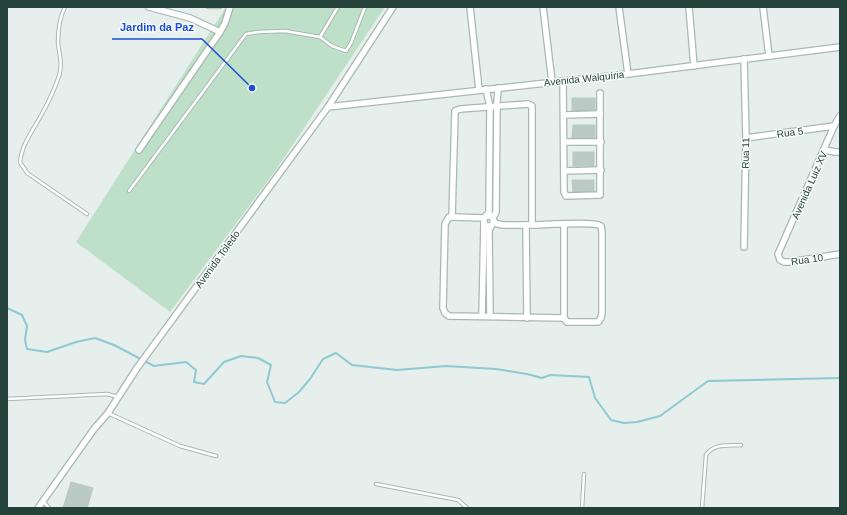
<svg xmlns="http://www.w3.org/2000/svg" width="847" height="515" font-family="Helvetica,sans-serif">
	<rect width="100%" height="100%" fill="#e6efeb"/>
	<polygon fill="#bfe0c8" points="226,7 385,7 276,170 170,312 76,242"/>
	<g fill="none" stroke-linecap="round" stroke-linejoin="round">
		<polyline stroke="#8ec9d4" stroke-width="2" points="7,308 22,315 27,326 25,340 27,349 47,352 76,342 95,338 114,345 154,366 186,362 196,370 194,382 204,384 224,362 241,356 258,358 271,365 267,382 275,402 285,403 299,392 310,379 323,359 336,353 352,365 397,370 446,366 496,369 527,374 542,378 550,375 589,377 595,398 611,420 624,423 637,422 660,416 708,381 840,378"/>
	</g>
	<g fill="#bbcac4" stroke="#b8c9c2">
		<polygon points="572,98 595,98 595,110 572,111"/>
		<polygon points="573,125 595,125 595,138 572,138"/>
		<rect x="573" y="152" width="21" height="14"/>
		<polygon points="572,180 594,180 594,191 573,192"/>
		<polygon points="71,482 93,488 87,508 63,508"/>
	</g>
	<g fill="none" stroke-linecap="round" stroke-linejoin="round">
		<g stroke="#a8b8b2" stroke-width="4.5">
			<g id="lane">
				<path d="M65,7C59,18 58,30 58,43C59,54 63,64 59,76C55,88 49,101 43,112C34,129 22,143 20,162L27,173L87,214"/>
				<polyline points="208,7 220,7"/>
				<polyline points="320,37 332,46 346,51 351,43 365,7"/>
				<polyline points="129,191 246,34 258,32 285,31 320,37 338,7"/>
				<polyline points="7,399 107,394 118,397"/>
				<polyline points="108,413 180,446 216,456"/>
				<polyline points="376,484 458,500 467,508"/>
				<polyline points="43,501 49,508"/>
				<polyline points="582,508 584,474"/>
				<path d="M702,508L706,455C714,443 728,446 741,445"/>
			</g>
		</g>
		<g stroke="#a8b8b2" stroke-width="8">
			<g id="street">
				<polyline points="149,7 190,18 220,32 225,23 230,7"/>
				<polyline points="470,7 479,90"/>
				<polyline points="543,7 552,82"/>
				<polyline points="619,7 628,74"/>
				<polyline points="689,7 694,66"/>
				<polyline points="763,7 769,56"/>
				<polyline points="563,81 564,192 566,196 600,195 600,93"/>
				<polyline points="486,89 490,107 489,212 486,216"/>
				<polyline points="328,107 628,74 840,47"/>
				<polyline points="564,115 600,114"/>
				<polyline points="840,116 834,126 778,254 780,260 784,262 790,262 840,254"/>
				<polyline points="746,138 834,126"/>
				<polyline points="564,142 601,142"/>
				<polyline points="139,150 220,32"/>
				<polyline points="825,150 835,152 840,152"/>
				<polyline points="564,171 601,170"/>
				<polyline points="452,217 484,218"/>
				<polyline points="493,218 496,212 497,102 498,88"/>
				<polyline points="494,223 503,225 530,225"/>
				<polyline points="526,225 527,318"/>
				<polyline points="744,247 746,138 744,59"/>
				<polyline points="482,316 484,224"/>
				<polyline points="490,316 489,230 494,221 491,216 486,216 484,218 484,224 487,226 491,226"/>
				<path d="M564,318L449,316L445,313L443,308L445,224L449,217H452L455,111L460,109L528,104L532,106V225C543,225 594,221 601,226L602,232V313L601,318L598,322H567L564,318V224"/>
				<polyline points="38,508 94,429 108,413 137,368 328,107 393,7"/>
			</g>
		</g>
		<use href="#lane" stroke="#fff" stroke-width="2.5"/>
		<use href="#street" stroke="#fff" stroke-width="5.5"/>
	</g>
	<g text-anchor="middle" stroke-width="3" stroke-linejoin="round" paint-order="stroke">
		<g font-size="10" fill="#24423a" stroke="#f7fbf9">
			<text transform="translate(584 78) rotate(-6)" y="4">Avenida Walquíria</text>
			<text transform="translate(790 132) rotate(-8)" y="4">Rua 5</text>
			<text transform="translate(745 153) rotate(-89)" y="4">Rua 11</text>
			<text transform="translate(809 185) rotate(-66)" y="4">Avenida Luiz XV</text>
			<text transform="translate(217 259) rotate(-54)" y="4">Avenida Toledo</text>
			<text transform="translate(807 259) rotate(-8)" y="4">Rua 10</text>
		</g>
	</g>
	<path fill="none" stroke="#1d4ed8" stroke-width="1.5" d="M252 88L202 39H112"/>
	<circle fill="#1d4ed8" stroke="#f7fbf9" stroke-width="1.5" cx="252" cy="88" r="4"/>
	<g font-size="11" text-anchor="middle" font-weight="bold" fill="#1d4ed8" stroke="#f7fbf9" stroke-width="3" stroke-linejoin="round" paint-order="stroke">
		<text x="157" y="31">Jardim da Paz</text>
	</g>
	<rect width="847" height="515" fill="none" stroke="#24423a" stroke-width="16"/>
</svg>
